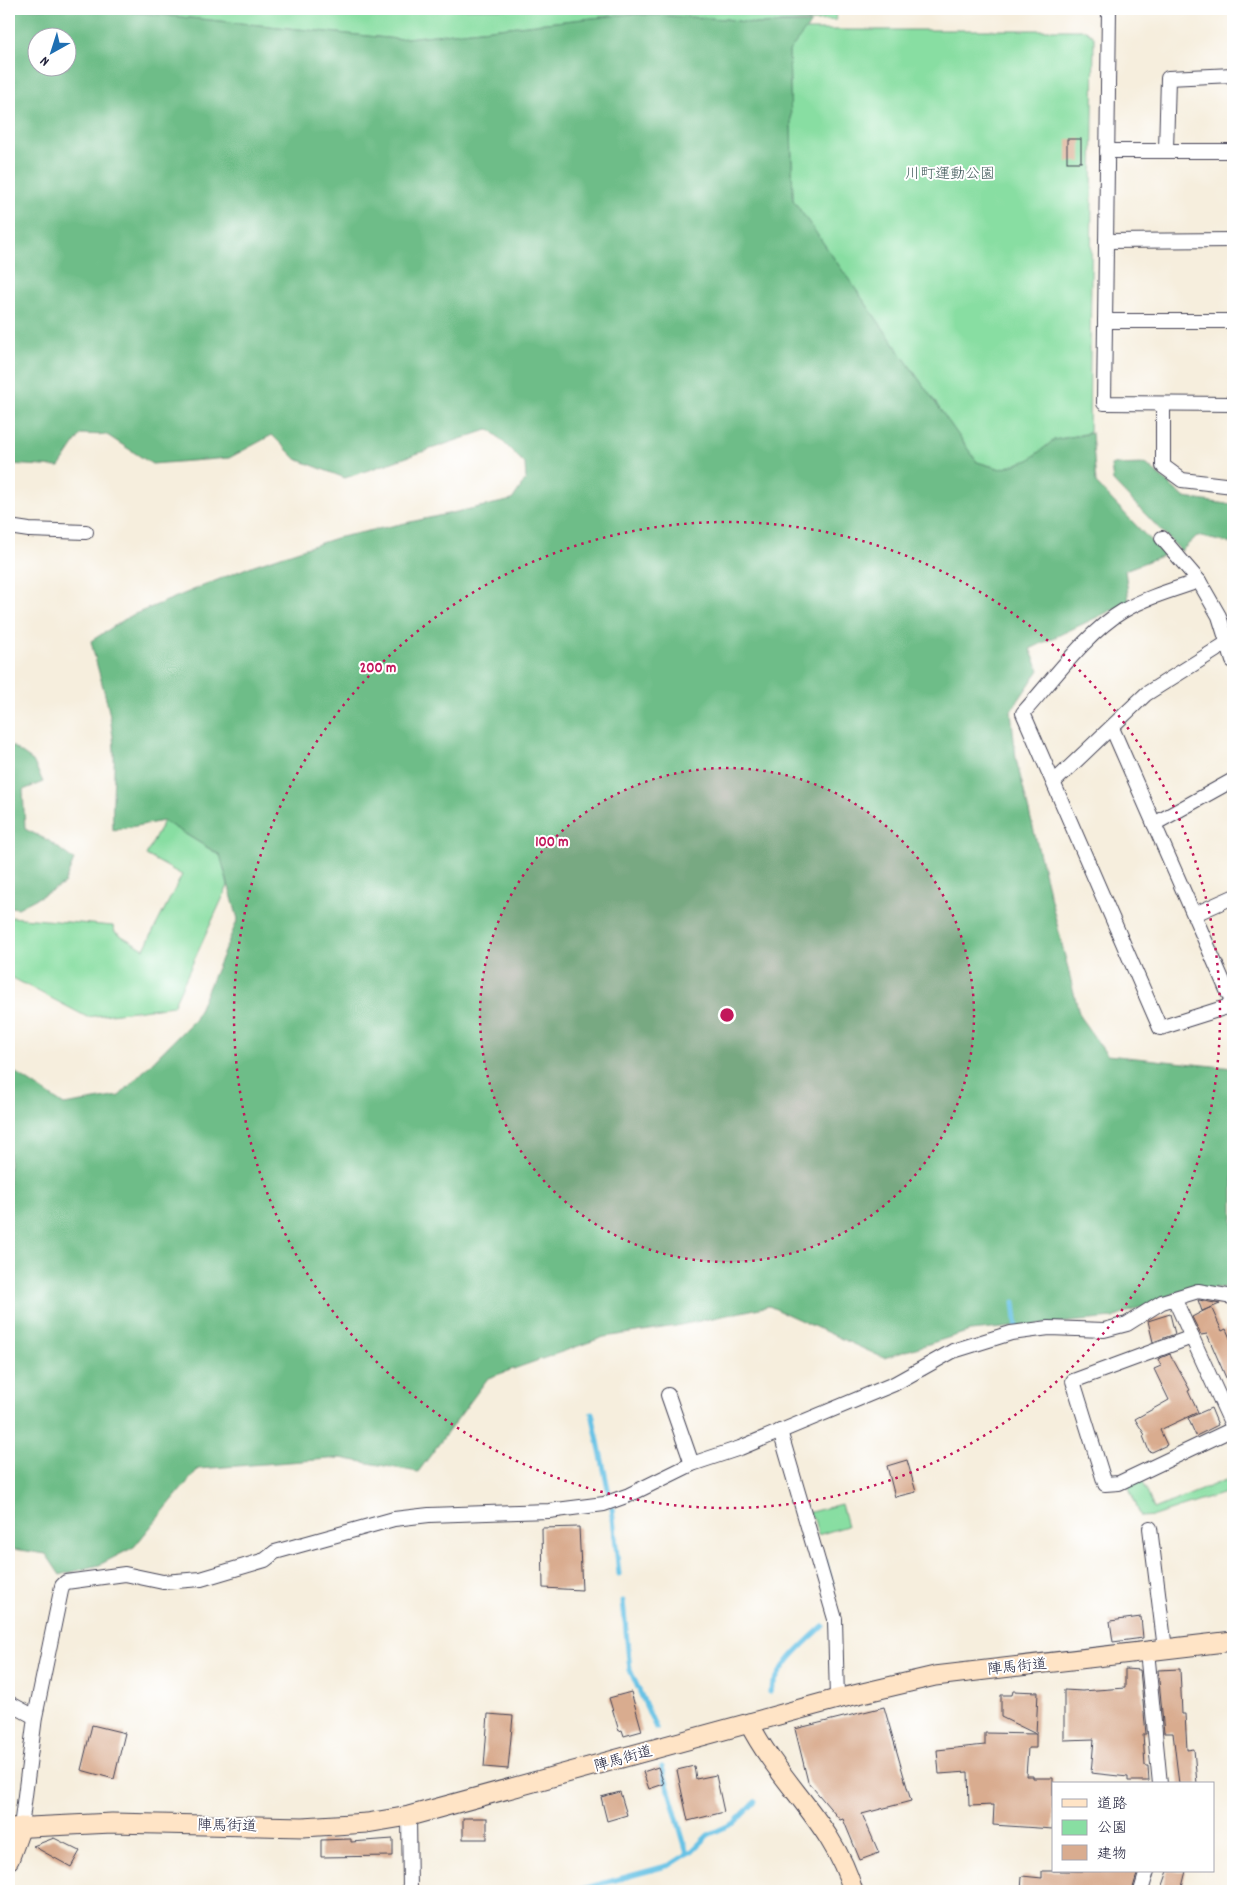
<svg xmlns="http://www.w3.org/2000/svg" width="1242" height="1900" font-family="Dekko,'Klee One',sans-serif">
	<rect width="100%" height="100%" fill="#fff"/>
	<filter id="ink" filterUnits="userSpaceOnUse"><feTurbulence type="fractalNoise" baseFrequency=".02" numOctaves="2"/><feDisplacementMap in="SourceGraphic" scale="10" xChannelSelector="R" yChannelSelector="G"/><feConvolveMatrix kernelMatrix="1 2 1 2 8 2 1 2 1" color-interpolation-filters="sRGB"/></filter>
	<filter id="wash" filterUnits="userSpaceOnUse"><feTurbulence type="fractalNoise" baseFrequency=".0096" numOctaves="4" result="noise"/><feDisplacementMap in="SourceGraphic" scale="20" xChannelSelector="R" yChannelSelector="G"/><feGaussianBlur stdDeviation="1.12" result="paint"/><feColorMatrix in="noise" values="0 0 0 0 0 0 0 0 0 0 0 0 0 0 0 0 0 1.4 0 .05"/><feComposite in="paint" operator="in"/></filter>
	<g filter="url(#wash)">
		<rect width="100%" height="100%" fill="#f6eedd"/>
		<g fill="#88dea2" stroke="#55806e">
			<polygon points="101,9 835,9 836,20 756,24 726,19 630,14 397,39"/>
			<polygon points="805,30 1086,30 1094,37 1089,433 1054,440 1029,460 1001,469 977,462 793,200 789,51"/>
			<polygon points="164,821 221,856 228,886 173,1006 87,1017 9,976 9,921 11,917 113,926 115,932 144,949 182,875 146,855"/>
			<polygon points="1140,1474 1154,1509 1233,1477 1233,1528 1225,1493 1154,1516 1141,1517 1126,1480"/>
			<polygon points="841,1504 847,1526 818,1535 814,1519 807,1513"/>
		</g>
		<g fill="#6ebd88" stroke="#487062" fill-rule="evenodd">
			<path d="M9,9H101L397,39L630,14L726,19L756,24L811,23L789,51L793,200L977,462L1001,469L1029,460L1054,440L1092,433L1096,483L1164,555L1125,570L1129,602L1030,649L1039,670L1011,711L1016,759L1080,1017L1107,1055L1233,1068V1287L1184,1290L1113,1318L970,1331L884,1358L769,1306L676,1326L604,1337L488,1378L418,1472L341,1458L198,1469L134,1547L99,1565L60,1575L46,1554L13,1549L9,1552V1059L10,1069L64,1105L119,1096L195,1019L238,919L220,855L164,821L113,830C111,794 118,758 111,723C107,696 97,669 91,641L130,616L254,565L336,538L512,500L526,479L525,464L490,429L345,478L296,459L272,435L229,458L152,464L107,435L81,434L59,467L9,464ZM38,38H68V68H38Z"/>
			<polygon points="1146,464 1185,498 1233,505 1233,544 1197,536 1181,551 1113,481 1111,465"/>
			<polygon points="9,744 33,761 43,782 23,790 25,829 49,841 74,860 64,884 18,908 9,907"/>
		</g>
		<g fill="none" stroke-linecap="round" stroke-linejoin="round">
			<g stroke="#67c2e5" stroke-width="5">
				<polyline points="1014,1302 1017,1329"/>
				<polyline points="592,1413 610,1498"/>
				<polyline points="612,1508 619,1574"/>
				<polyline points="825,1561 831,1584"/>
				<polyline points="623,1601 630,1670 656,1728"/>
				<path d="M770,1692C781,1663 801,1646 823,1626"/>
				<polyline points="662,1767 687,1853"/>
				<polyline points="552,1891 558,1888 575,1891 670,1865 692,1851 708,1835 734,1823 755,1802"/>
			</g>
		</g>
		<g id="blocks">
			<g fill="#d9ac8f">
				<rect x="1067" y="139" width="14" height="23"/>
				<polygon points="1198,1300 1199,1300 1220,1304 1202,1311"/>
				<polygon points="1211,1307 1222,1331 1226,1329 1233,1345 1233,1394 1207,1334 1201,1335 1192,1317"/>
				<polygon points="1170,1314 1175,1334 1153,1342 1148,1321"/>
				<polygon points="1170,1354 1190,1390 1188,1391 1198,1412 1160,1430 1167,1445 1152,1452 1149,1451 1143,1436 1145,1435 1135,1419 1169,1400 1154,1369 1161,1366 1158,1359"/>
				<polygon points="1211,1408 1218,1425 1196,1436 1188,1418"/>
				<polygon points="907,1460 916,1492 895,1497 887,1466"/>
				<polygon points="579,1527 582,1590 543,1588 542,1528"/>
				<polygon points="1141,1617 1143,1638 1113,1642 1110,1621"/>
				<polygon points="1125,1669 1140,1670 1146,1734 1143,1734 1145,1766 1148,1766 1149,1781 1128,1781 1128,1777 1091,1773 1094,1739 1064,1740 1064,1690 1082,1691 1125,1688"/>
				<polygon points="1180,1669 1182,1714 1185,1714 1187,1750 1194,1749 1197,1784 1179,1784 1173,1733 1164,1733 1158,1670"/>
				<polygon points="1013,1691 1038,1692 1036,1734 1001,1717 1001,1695 1012,1695"/>
				<polygon points="631,1692 642,1731 624,1736 622,1730 619,1731 609,1698"/>
				<polygon points="884,1707 911,1801 862,1814 879,1853 860,1860 843,1819 840,1820 808,1782 795,1729"/>
				<polygon points="488,1714 513,1716 508,1769 484,1767"/>
				<polygon points="92,1725 125,1733 114,1779 81,1770"/>
				<polygon points="985,1733 1036,1734 1036,1748 1028,1748 1026,1776 1033,1776 1033,1778 1053,1778 1053,1829 993,1825 994,1805 969,1806 968,1772 939,1774 937,1750 985,1745"/>
				<polygon points="694,1766 696,1779 716,1775 724,1812 688,1821 677,1770"/>
				<polygon points="658,1767 664,1784 649,1789 643,1772"/>
				<polygon points="620,1792 627,1815 607,1821 601,1797"/>
				<rect x="463" y="1818" width="24" height="21"/>
				<polygon points="54,1838 80,1851 71,1867 33,1846"/>
				<polygon points="351,1839 351,1842 393,1839 393,1856 321,1857 321,1840"/>
				<polygon points="1042,1871 1138,1871 1132,1891 1021,1891 1022,1876 1042,1878"/>
				<polygon points="1168,1871 1186,1871 1181,1891 1161,1891"/>
			</g>
		</g>
	</g>
	<g filter="url(#ink)">
		<use href="#blocks" fill-opacity="0" stroke="#424153" stroke-width="1"/>
		<g fill="none" stroke-linecap="round" stroke-linejoin="round">
			<g stroke="#424153" stroke-width="16">
				<g id="street">
					<polyline points="1109,9 1104,403 1233,404"/>
					<polyline points="1166,150 1168,78 1233,75"/>
					<polyline points="1107,151 1233,151"/>
					<polyline points="1106,241 1233,240"/>
					<polyline points="1105,321 1233,321"/>
					<polyline points="1163,404 1163,466 1182,480 1233,486"/>
					<polyline points="9,527 29,530 86,532"/>
					<polyline points="1162,538 1199,581 1219,616 1233,661"/>
					<path d="M1199,581C1173,590 1147,597 1123,611C1087,632 1052,681 1023,713L1160,1028L1233,1005"/>
					<polyline points="1112,728 1233,1004"/>
					<polyline points="1054,782 1146,694 1227,643"/>
					<polyline points="1154,824 1233,780"/>
					<polyline points="1195,914 1233,897"/>
					<polyline points="1174,1298 1233,1427"/>
					<polyline points="1192,1337 1073,1381 1105,1484 1119,1483 1233,1429"/>
					<polyline points="668,1395 692,1464"/>
					<polyline points="780,1431 835,1619 837,1699"/>
					<polyline points="1150,1528 1165,1649"/>
					<polyline points="1147,1651 1160,1784"/>
					<polyline points="9,1703 35,1717"/>
					<polyline points="409,1816 410,1891"/>
					<polyline points="21,1827 35,1717 62,1586 66,1582 125,1574 163,1582 201,1579 265,1560 275,1552 394,1519 429,1515 549,1511 604,1504 629,1495 692,1464 740,1448 894,1384 953,1351 1011,1333 1049,1328 1104,1330 1127,1324 1162,1302 1198,1291 1233,1297"/>
					<polyline points="1141,1891 1147,1871"/>
				</g>
			</g>
			<g stroke="#424153" stroke-width="21">
				<g id="secondary">
					<path d="M749,1723C779,1783 835,1825 853,1891"/>
					<polyline points="9,1828 112,1823 303,1827 367,1823 409,1816 837,1699 935,1676 1233,1641"/>
					<polyline points="9,1860 21,1827"/>
				</g>
			</g>
			<use href="#street" stroke="#fff" stroke-width="14"/>
			<use href="#secondary" stroke="#ffe4c6" stroke-width="19"/>
		</g>
	</g>
	<circle cx="727" cy="1015" r="247" fill="#c2185b" fill-opacity=".12"/>
	<g fill="none" stroke="#c2185b" stroke-width="2.5" stroke-dasharray="2.5 5">
		<circle cx="727" cy="1015" r="247"/>
		<circle cx="727" cy="1015" r="493"/>
	</g>
	<g text-anchor="middle" stroke-width="4" stroke-linejoin="round" paint-order="stroke">
		<g font-size="15" fill="#415a5a" stroke="#fff">
			<text x="950" y="178">川町運動公園</text>
		</g>
		<g font-size="15" fill="#22223b" stroke="#fff">
			<text transform="translate(1017 1666) rotate(-6)" y="5">陣馬街道</text>
			<text transform="translate(623 1758) rotate(-16)" y="5">陣馬街道</text>
			<text transform="translate(227 1825) rotate(1)" y="5">陣馬街道</text>
		</g>
	</g>
	<circle cx="727" cy="1015" r="8" fill="#c2185b" stroke="#fff" stroke-width="2.5"/>
	<g font-size="15" text-anchor="middle" font-weight="bold" fill="#c2185b" stroke="#fff" stroke-width="4" stroke-linejoin="round" paint-order="stroke">
		<text x="378" y="672">200 m</text>
		<text x="552" y="846">100 m</text>
	</g>
	<rect width="1242" height="1900" fill="none" stroke="#fff" stroke-width="30"/>
	<rect x="1052" y="1782" width="162" height="90" fill="#ffffff" stroke="#a7a7b1"/>
	<rect x="1062" y="1799" width="25" height="8" fill="#ffe4c6" stroke="#a7a7b1"/>
	<text x="1097" y="1808" font-size="15" fill="#22223b">道路</text>
	<rect x="1062" y="1820" width="25" height="15" fill="#88dea2" stroke="#a7a7b1"/>
	<text x="1097" y="1832" font-size="15" fill="#22223b">公園</text>
	<rect x="1062" y="1845" width="25" height="15" fill="#d9ac8f" stroke="#a7a7b1"/>
	<text x="1097" y="1858" font-size="15" fill="#22223b">建物</text>
	<g transform="translate(52 52) rotate(219)"><circle r="24" fill="#ffffff" stroke="#a7a7b1"/>
	<path d="M0-4L9 19L0 12L-9 19Z" fill="#1f6fb2"/>
	<text y="-8" font-size="14" font-weight="bold" text-anchor="middle" fill="#22223b">N</text>
	</g>
</svg>
